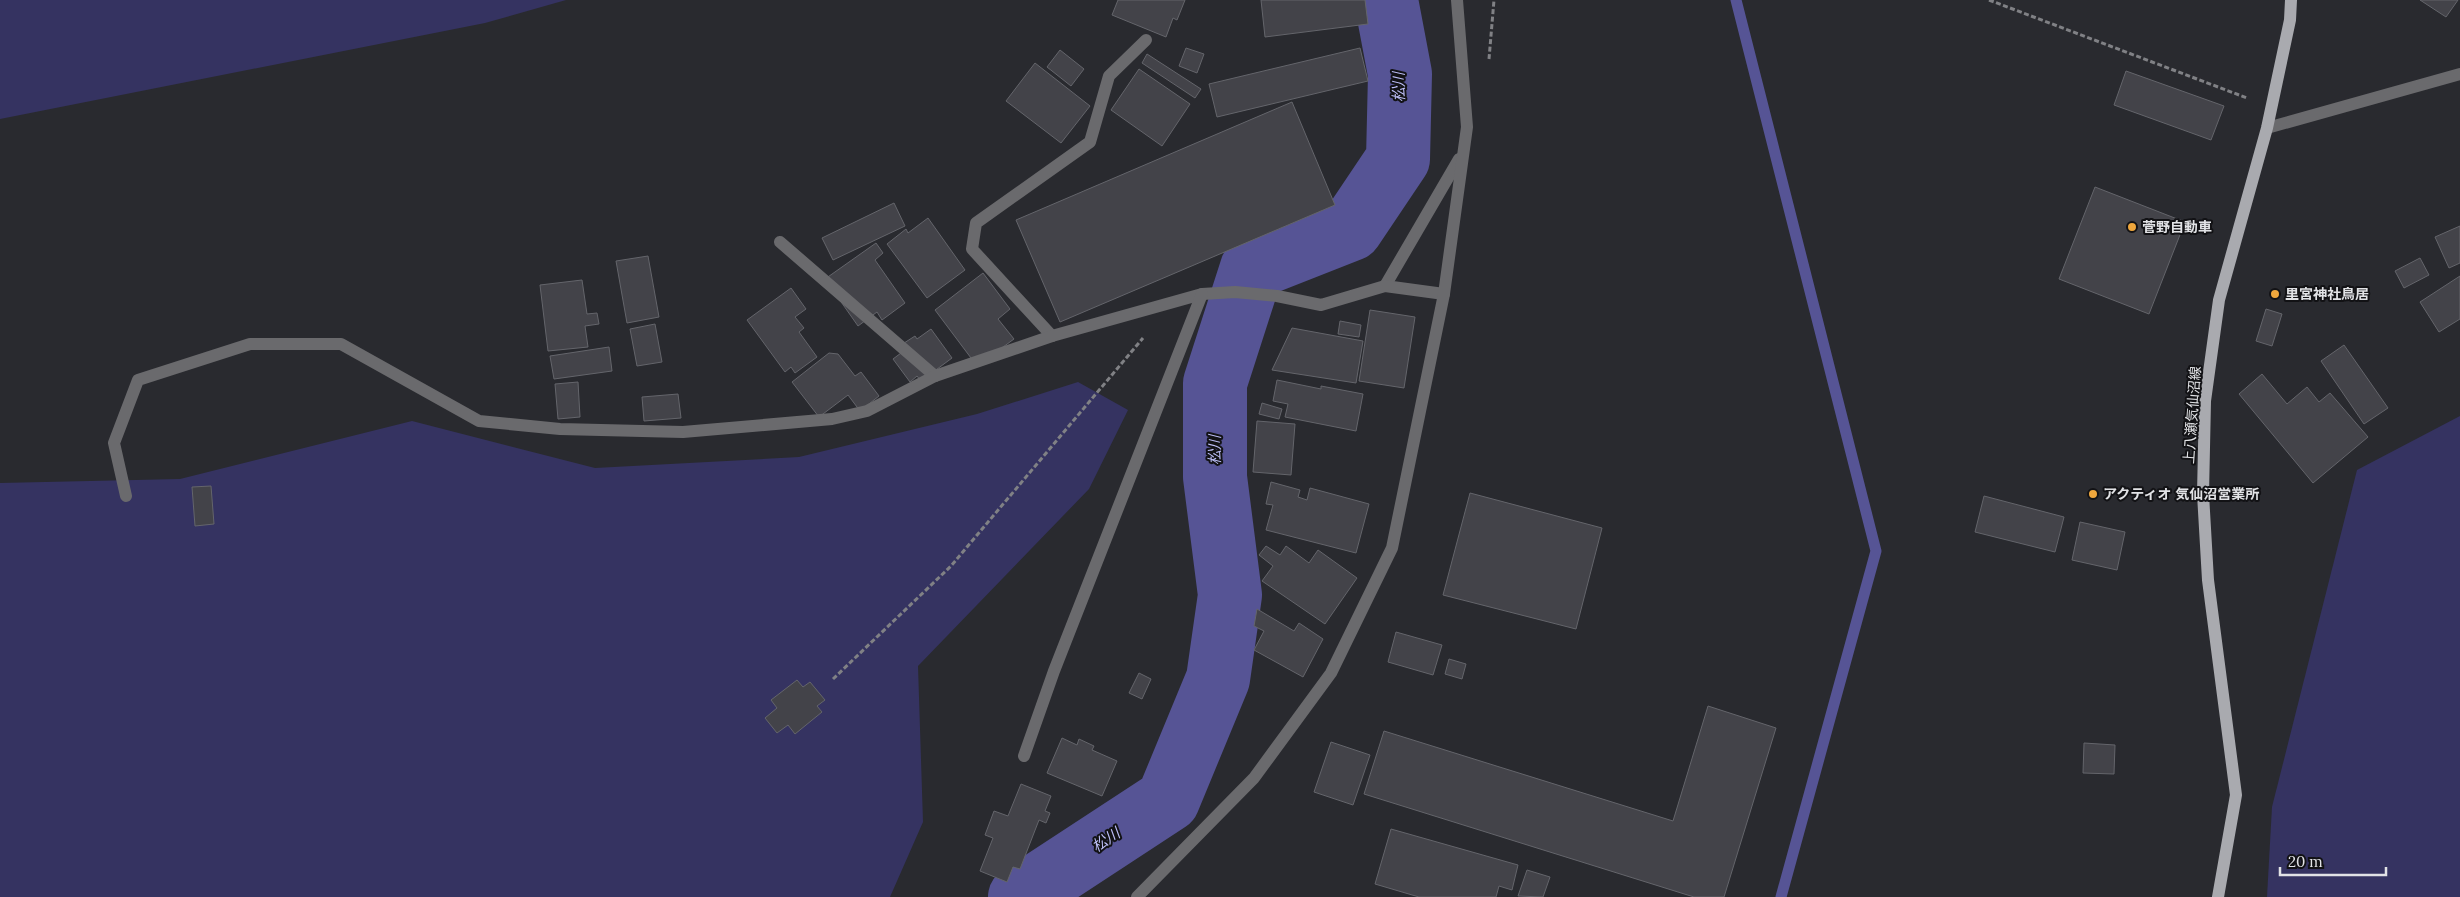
<svg xmlns="http://www.w3.org/2000/svg" width="2460" height="897" font-family="Lora,'Noto Sans JP',serif">
	<rect width="100%" height="100%" fill="#292a2f"/>
	<g fill="#353361">
		<polygon points="0,0 566,0 485,23 0,119"/>
		<polygon points="1078,382 1128,410 1089,489 918,666 923,822 890,897 0,897 0,483 180,479 412,421 595,468 799,457 977,414"/>
		<polygon points="2460,416 2460,897 2267,897 2272,807 2357,470"/>
	</g>
	<g fill="none" stroke-linecap="round" stroke-linejoin="round">
		<polyline stroke="#565495" stroke-width="11" points="1736,0 1876,551 1781,897"/>
		<polyline stroke="#565495" stroke-width="64" points="1020,897 1168,800 1218,679 1230,595 1215,477 1215,383 1252,268 1351,229 1398,159 1400,74 1386,0"/>
	</g>
	<g fill="#434349" stroke="#64656b">
		<polygon points="1118,0 1185,0 1177,20 1173,18 1166,37 1112,15"/>
		<polygon points="1261,0 1365,0 1368,24 1265,37"/>
		<polygon points="2420,0 2458,0 2446,17"/>
		<polygon points="1186,48 1204,54 1197,73 1179,66"/>
		<polygon points="1360,48 1368,81 1217,117 1209,84"/>
		<polygon points="1060,50 1084,69 1071,86 1047,67"/>
		<polygon points="1147,54 1201,89 1195,98 1142,63"/>
		<polygon points="1035,63 1090,106 1061,143 1006,101"/>
		<polygon points="1139,69 1190,104 1162,146 1111,110"/>
		<polygon points="2126,71 2224,106 2211,140 2114,105"/>
		<polygon points="1292,102 1335,205 1060,322 1016,220"/>
		<polygon points="2095,187 2185,222 2149,314 2059,279"/>
		<polygon points="894,203 905,226 833,260 822,238"/>
		<polygon points="928,218 965,270 927,298 887,244 906,229 908,233"/>
		<polygon points="2460,226 2460,263 2449,268 2435,237"/>
		<polygon points="876,243 883,253 875,260 905,303 882,320 877,312 858,326 825,279"/>
		<polygon points="648,256 659,317 627,323 616,261"/>
		<polygon points="2420,258 2429,275 2404,288 2395,271"/>
		<polygon points="983,273 1010,309 998,319 1014,339 977,366 935,310"/>
		<polygon points="2460,276 2460,319 2439,332 2420,302"/>
		<polygon points="582,280 587,314 597,313 599,324 585,326 588,347 548,351 540,285"/>
		<polygon points="791,288 806,309 795,317 804,328 799,332 817,357 795,373 791,367 785,372 747,320"/>
		<polygon points="2266,309 2282,314 2272,346 2256,341"/>
		<polygon points="1370,310 1415,317 1404,388 1359,381"/>
		<polygon points="1340,321 1361,325 1359,337 1338,334"/>
		<polygon points="655,324 662,362 637,366 630,329"/>
		<polygon points="1292,328 1363,341 1356,383 1272,370"/>
		<polygon points="931,329 952,358 921,381 917,376 910,382 893,359 905,350 901,345 915,336 917,339"/>
		<polygon points="2344,345 2388,408 2364,424 2321,361"/>
		<polygon points="609,347 612,371 554,379 550,356"/>
		<polygon points="829,353 838,354 855,376 861,372 879,396 860,411 848,395 819,417 792,382"/>
		<polygon points="2262,374 2287,404 2307,387 2319,402 2330,393 2368,437 2313,483 2239,394"/>
		<polygon points="1277,380 1321,389 1321,386 1363,394 1356,431 1285,417 1288,404 1273,401"/>
		<polygon points="578,382 580,417 558,419 555,384"/>
		<polygon points="678,394 681,418 644,421 642,397"/>
		<polygon points="1262,403 1282,409 1279,419 1259,414"/>
		<polygon points="1257,421 1295,424 1291,475 1253,472"/>
		<polygon points="1271,482 1300,490 1298,497 1307,500 1310,488 1369,504 1356,553 1266,530 1273,505 1266,504"/>
		<polygon points="211,486 214,524 195,526 192,487"/>
		<polygon points="1470,493 1602,528 1576,629 1443,595"/>
		<polygon points="1984,496 2064,517 2055,552 1975,532"/>
		<polygon points="2080,522 2125,532 2117,570 2072,560"/>
		<polygon points="1266,546 1280,555 1286,546 1309,563 1318,550 1357,578 1325,624 1262,581 1273,566 1259,555"/>
		<polygon points="1257,609 1294,631 1299,623 1323,639 1303,677 1254,650 1264,631 1254,626"/>
		<polygon points="1396,632 1442,645 1433,675 1388,662"/>
		<polygon points="1449,659 1466,664 1462,679 1445,674"/>
		<polygon points="1139,673 1151,679 1142,699 1129,693"/>
		<polygon points="797,680 803,687 810,682 825,700 817,706 822,712 795,734 788,725 777,733 765,718 777,708 771,700"/>
		<polygon points="1708,706 1776,728 1724,897 1694,897 1364,794 1384,731 1673,821"/>
		<polygon points="1062,738 1077,745 1079,739 1094,746 1092,750 1117,761 1102,796 1047,773"/>
		<polygon points="1331,742 1370,755 1353,805 1314,792"/>
		<polygon points="2084,743 2115,745 2114,774 2083,773"/>
		<polygon points="1021,784 1051,796 1045,811 1050,813 1046,823 1039,820 1020,869 1013,867 1007,882 980,871 993,838 985,835 994,811 1008,816"/>
		<polygon points="1391,829 1518,865 1512,890 1499,886 1496,897 1419,897 1375,884"/>
		<polygon points="1527,870 1550,877 1543,897 1518,896"/>
	</g>
	<g fill="none" stroke-linecap="round" stroke-linejoin="round">
		<g stroke="#808185" stroke-width="3" stroke-dasharray="5 2.5" stroke-linecap="butt">
			<polyline points="1989,0 2247,98"/>
			<polyline points="1489,59 1494,0"/>
			<polyline points="833,679 951,566 1143,338"/>
		</g>
		<g stroke="#6a6a6d" stroke-width="12">
			<polyline points="2267,128 2460,74"/>
			<polyline points="780,242 935,376"/>
			<polyline points="1385,286 1459,159"/>
			<polyline points="1052,336 972,249 976,223 1090,142 1109,76 1146,40"/>
			<polyline points="126,496 114,443 138,380 250,344 341,344 479,421 560,429 683,432 832,419 867,411 935,376 1052,336 1202,294 1235,292 1277,296 1321,305 1385,286 1444,294"/>
			<polyline points="1024,756 1054,671 1202,294"/>
			<polyline points="1137,897 1254,778 1331,673 1392,548 1444,294 1467,127 1457,0"/>
		</g>
		<polyline stroke="#a9aaaf" stroke-width="12" points="2218,897 2236,795 2208,580 2203,494 2205,401 2219,300 2267,128 2290,20 2291,0"/>
	</g>
	<g fill="#efa73d" stroke="#121215" stroke-width="2">
		<circle cx="2132" cy="227" r="5"/>
		<circle cx="2275" cy="294" r="5"/>
		<circle cx="2093" cy="494" r="5"/>
	</g>
	<g text-anchor="middle" stroke-width="4" stroke-linejoin="round" paint-order="stroke">
		<g font-size="14" font-weight="bold" fill="#e2e3e6" stroke="#121215" text-anchor="start">
			<text x="2142" y="232">菅野自動車</text>
			<text x="2285" y="299">里宮神社鳥居</text>
			<text x="2103" y="499">アクティオ 気仙沼営業所</text>
		</g>
		<g font-size="14" fill="#e2e3e6" stroke="#121215">
			<text transform="translate(2192 415) rotate(-86)" y="5">上八瀬気仙沼線</text>
		</g>
		<g font-size="15" font-style="italic" fill="#bcbef6" stroke="#121215">
			<text transform="translate(1399 87) rotate(-91)" y="5">松川</text>
			<text transform="translate(1215 450) rotate(-90)" y="5">松川</text>
			<text transform="translate(1106 840) rotate(-34)" y="5">松川</text>
		</g>
	</g>
	<path d="M2280 867v8h106v-8" fill="none" stroke="#e2e3e6" stroke-width="2.5"/>
	<text x="2288" y="867" font-size="15" fill="#e2e3e6" stroke="#121215" stroke-width="4" paint-order="stroke">20 m</text>
</svg>
